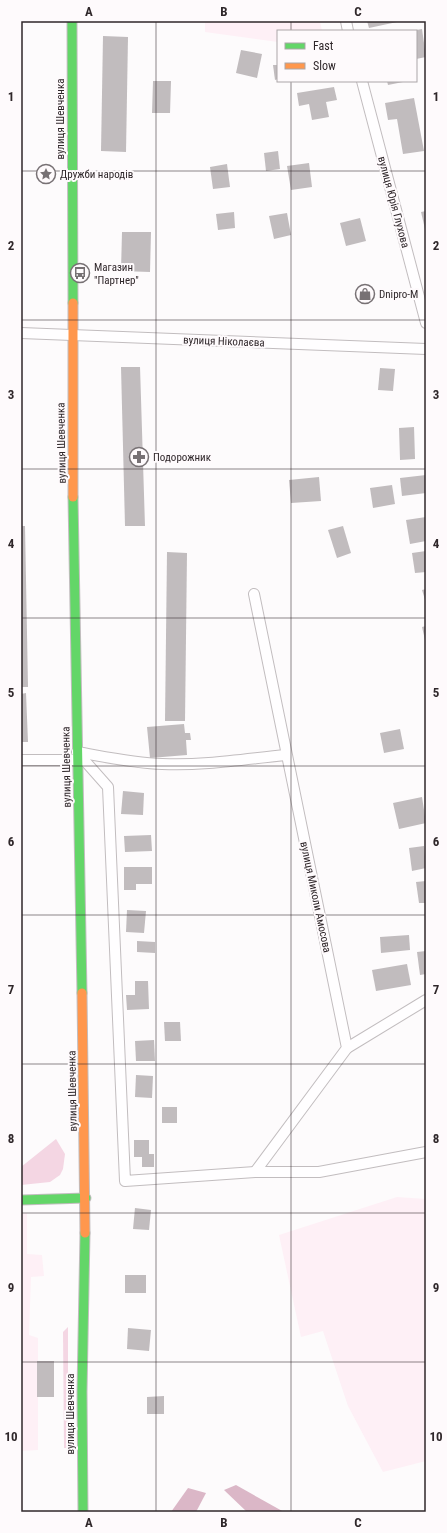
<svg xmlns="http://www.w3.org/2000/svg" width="447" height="1533" font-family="'Roboto Condensed',sans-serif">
	<rect width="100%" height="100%" fill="#fdfbfc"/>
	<g fill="#fef0f6">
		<polygon points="205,21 320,21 322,31 278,31 278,42 205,32"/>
		<polygon points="397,1197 426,1199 426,1461 383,1472 348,1406 323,1331 301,1337 279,1235"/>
		<polygon points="27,1213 27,1254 42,1255 44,1276 31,1277 29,1335 38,1338 38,1450 21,1451 21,1214"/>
	</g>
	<g fill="#f4d6e3">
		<polygon points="56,1139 65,1154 63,1169 60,1175 50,1182 21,1185 21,1167"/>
		<polygon points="68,1327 68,1448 64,1448 63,1332"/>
	</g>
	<g fill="#dbb7c7">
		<polygon points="236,1485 284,1512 247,1512 224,1490"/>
		<polygon points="188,1488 206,1493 196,1512 171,1512"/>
	</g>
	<g fill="#c1bcbe">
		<polygon points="367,21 397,21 397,22 369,28"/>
		<polygon points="422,29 426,57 416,59 416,30"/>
		<polygon points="103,36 128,37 126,152 101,151"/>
		<polygon points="241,50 262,54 257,78 236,73"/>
		<polygon points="273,65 278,65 278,79 275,80"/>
		<polygon points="153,81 171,81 170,113 152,113"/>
		<polygon points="387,81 403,81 403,82 388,85"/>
		<polygon points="334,87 337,100 326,102 329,117 312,120 309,104 299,106 297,93"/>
		<polygon points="414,98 424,151 403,154 397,119 388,120 385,103"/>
		<polygon points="278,151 280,169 266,171 264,153"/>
		<polygon points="309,163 312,187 291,190 287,166"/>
		<polygon points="227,164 230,187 213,189 210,167"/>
		<polygon points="426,211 426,229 425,229 421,212"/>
		<polygon points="234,212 235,228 218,230 216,214"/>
		<polygon points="287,213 291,235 274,239 269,216"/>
		<polygon points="360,218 366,241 346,246 340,223"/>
		<polygon points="122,232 151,232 150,272 121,271"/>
		<polygon points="121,367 140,367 145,526 125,526"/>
		<polygon points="380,368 395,369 393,391 378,390"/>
		<polygon points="414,427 415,459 400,460 399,428"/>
		<polygon points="426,475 426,493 402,496 400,478"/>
		<polygon points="319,477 321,501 291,503 289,480"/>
		<polygon points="392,485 395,504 373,508 370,488"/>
		<polygon points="426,517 426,541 410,544 406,520"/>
		<polygon points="21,526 25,526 28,687 21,687"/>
		<polygon points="343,526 351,553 337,558 328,530"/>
		<polygon points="426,551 426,572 415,573 412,553"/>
		<polygon points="167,552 187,553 185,721 165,721"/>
		<polygon points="426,589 426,603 422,590"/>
		<polygon points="426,626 426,640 425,640 422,627"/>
		<polygon points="26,693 28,742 21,742 21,694"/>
		<polygon points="184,724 185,733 190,733 191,740 186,740 187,755 150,758 147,727"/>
		<polygon points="400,729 404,749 384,753 380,733"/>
		<polygon points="123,791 144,793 143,815 121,814"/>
		<polygon points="422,797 426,823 399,829 393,803"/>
		<polygon points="151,835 152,851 125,852 124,836"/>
		<polygon points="424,846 426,868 412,871 409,848"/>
		<polygon points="124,867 152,867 152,884 136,884 136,890 124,890"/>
		<polygon points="426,881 426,903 419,903 416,882"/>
		<polygon points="127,910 146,911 144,933 126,932"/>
		<polygon points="409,935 410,950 381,953 380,937"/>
		<polygon points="137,941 155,942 155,953 137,952"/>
		<polygon points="426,951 426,974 420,975 417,952"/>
		<polygon points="407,964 411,985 376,991 372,970"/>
		<polygon points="135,981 148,981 149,1009 127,1010 126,995 135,995"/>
		<polygon points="164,1022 180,1022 181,1041 165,1041"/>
		<polygon points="154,1040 155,1061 136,1061 135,1041"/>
		<polygon points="136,1075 153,1076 152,1098 135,1097"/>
		<rect x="162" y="1107" width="15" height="16"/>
		<polygon points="134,1140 149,1140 149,1154 154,1154 154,1167 142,1167 142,1157 134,1157"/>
		<polygon points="135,1208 151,1210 149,1230 133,1229"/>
		<rect x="125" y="1275" width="21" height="18"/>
		<polygon points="128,1328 151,1330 149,1351 127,1349"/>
		<rect x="37" y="1361" width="17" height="36"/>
		<polygon points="164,1396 164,1414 147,1414 147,1397"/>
	</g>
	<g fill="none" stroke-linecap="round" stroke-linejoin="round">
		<g stroke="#c2bdbf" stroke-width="12">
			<g id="street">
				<polyline points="346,21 348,31"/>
				<polyline points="362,81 426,323"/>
				<polyline points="21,333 426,349"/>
				<polyline points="254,594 347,1048 255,1172"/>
				<polyline points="77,752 108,787 125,1181 255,1172 319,1172 426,1152"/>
				<path d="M77,752C106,757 133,763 162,764C203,766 245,759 286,755"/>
				<polyline points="21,760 77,760"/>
				<polyline points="347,1048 426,1000"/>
			</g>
		</g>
		<g stroke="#c2bdbf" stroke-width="11">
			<g id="fast">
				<polyline points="72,21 73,303"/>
				<polyline points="73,497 82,993"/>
				<polyline points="21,1200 86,1198"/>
				<polyline points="83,1512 82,1392 85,1233"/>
			</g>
		</g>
		<g stroke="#c2bdbf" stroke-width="11">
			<g id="slow">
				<polyline points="73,303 73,497"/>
				<polyline points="82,993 85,1233"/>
			</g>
		</g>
		<use href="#street" stroke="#fffeff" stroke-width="10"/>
		<use href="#fast" stroke="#63d668" stroke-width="9"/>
		<use href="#slow" stroke="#ff974d" stroke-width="9"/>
	</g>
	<path fill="none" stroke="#2f272a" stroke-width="1" stroke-opacity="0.55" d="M156,21V1512M291,21V31M291,81V1512M21,171H426M21,320H426M21,469H426M21,618H426M21,766H426M21,915H426M21,1064H426M21,1213H426M21,1362H426"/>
	<defs>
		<g id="sight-ring" transform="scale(1)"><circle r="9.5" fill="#fefafc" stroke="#777174" stroke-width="1.5"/><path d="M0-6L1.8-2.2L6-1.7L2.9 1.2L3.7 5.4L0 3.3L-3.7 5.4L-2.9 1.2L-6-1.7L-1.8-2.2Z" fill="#777174"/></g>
		<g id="bus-ring" transform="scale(1)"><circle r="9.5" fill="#fefafc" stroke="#777174" stroke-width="1.5"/><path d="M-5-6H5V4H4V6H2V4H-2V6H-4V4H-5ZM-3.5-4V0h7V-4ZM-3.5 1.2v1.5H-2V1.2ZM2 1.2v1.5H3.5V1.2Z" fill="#777174"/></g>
		<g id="shop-ring" transform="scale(1)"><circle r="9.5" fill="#fefafc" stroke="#777174" stroke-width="1.5"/><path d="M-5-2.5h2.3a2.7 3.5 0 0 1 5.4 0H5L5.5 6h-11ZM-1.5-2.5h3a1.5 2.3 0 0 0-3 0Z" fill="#777174"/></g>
		<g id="pharmacy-ring" transform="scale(1)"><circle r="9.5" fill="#fefafc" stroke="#777174" stroke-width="1.5"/><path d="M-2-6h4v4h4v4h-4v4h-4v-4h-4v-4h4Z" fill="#777174"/></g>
	</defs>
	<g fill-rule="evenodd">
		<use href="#sight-ring" x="46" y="174"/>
		<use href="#bus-ring" x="80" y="273"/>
		<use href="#shop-ring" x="365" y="294"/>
		<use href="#pharmacy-ring" x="139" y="457"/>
	</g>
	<g text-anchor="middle" stroke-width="4" stroke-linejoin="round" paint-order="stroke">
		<g font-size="11" fill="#2f272a" stroke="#fefafc">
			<text transform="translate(60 119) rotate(-90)" y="4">вулиця Шевченка</text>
			<text transform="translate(394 202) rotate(75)" y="4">вулиця Юрія Глухова</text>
			<text transform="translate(224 341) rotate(2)" y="4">вулиця Ніколаєва</text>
			<text transform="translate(61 443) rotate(-91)" y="4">вулиця Шевченка</text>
			<text transform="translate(66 767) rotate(-91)" y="4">вулиця Шевченка</text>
			<text transform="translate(316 897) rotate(78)" y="4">вулиця Миколи Амосова</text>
			<text transform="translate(72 1091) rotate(-91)" y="4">вулиця Шевченка</text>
			<text transform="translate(70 1414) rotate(-90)" y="4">вулиця Шевченка</text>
		</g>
		<g font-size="11" fill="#2f272a" stroke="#fefafc" text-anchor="start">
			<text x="60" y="178">Дружби народів</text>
			<text x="94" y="271">Магазин<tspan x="94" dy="13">"Партнер"</tspan></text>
			<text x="379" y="298">Dnipro-M</text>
			<text x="153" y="461">Подорожник</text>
		</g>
	</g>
	<rect width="447" height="1533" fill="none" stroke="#fefafc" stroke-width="44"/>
	<rect x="277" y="30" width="140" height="52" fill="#fefafc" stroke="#aba6a8"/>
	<rect x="285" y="43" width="20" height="6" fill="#63d668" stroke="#aba6a8"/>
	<text x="313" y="50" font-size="12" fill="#2f272a">Fast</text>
	<rect x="285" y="63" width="20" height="6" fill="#ff974d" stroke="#aba6a8"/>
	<text x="313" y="70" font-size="12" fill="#2f272a">Slow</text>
	<rect x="22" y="22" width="403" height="1489" fill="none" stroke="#2f272a" stroke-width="1.5"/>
	<g font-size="13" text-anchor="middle" font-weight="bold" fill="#2f272a">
		<text x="89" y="16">A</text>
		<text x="224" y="16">B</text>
		<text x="358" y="16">C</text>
		<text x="11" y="101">1</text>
		<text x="436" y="101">1</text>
		<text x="11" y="250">2</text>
		<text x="436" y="250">2</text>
		<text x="11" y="399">3</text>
		<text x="436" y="399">3</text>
		<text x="11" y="548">4</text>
		<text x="436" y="548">4</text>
		<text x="11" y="697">5</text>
		<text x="436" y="697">5</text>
		<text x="11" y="846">6</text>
		<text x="436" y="846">6</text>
		<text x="11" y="994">7</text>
		<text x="436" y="994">7</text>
		<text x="11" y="1143">8</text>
		<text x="436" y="1143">8</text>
		<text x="11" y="1292">9</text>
		<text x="436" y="1292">9</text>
		<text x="11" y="1441">10</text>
		<text x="436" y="1441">10</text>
		<text x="89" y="1527">A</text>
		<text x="224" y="1527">B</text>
		<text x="358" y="1527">C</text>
	</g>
</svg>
